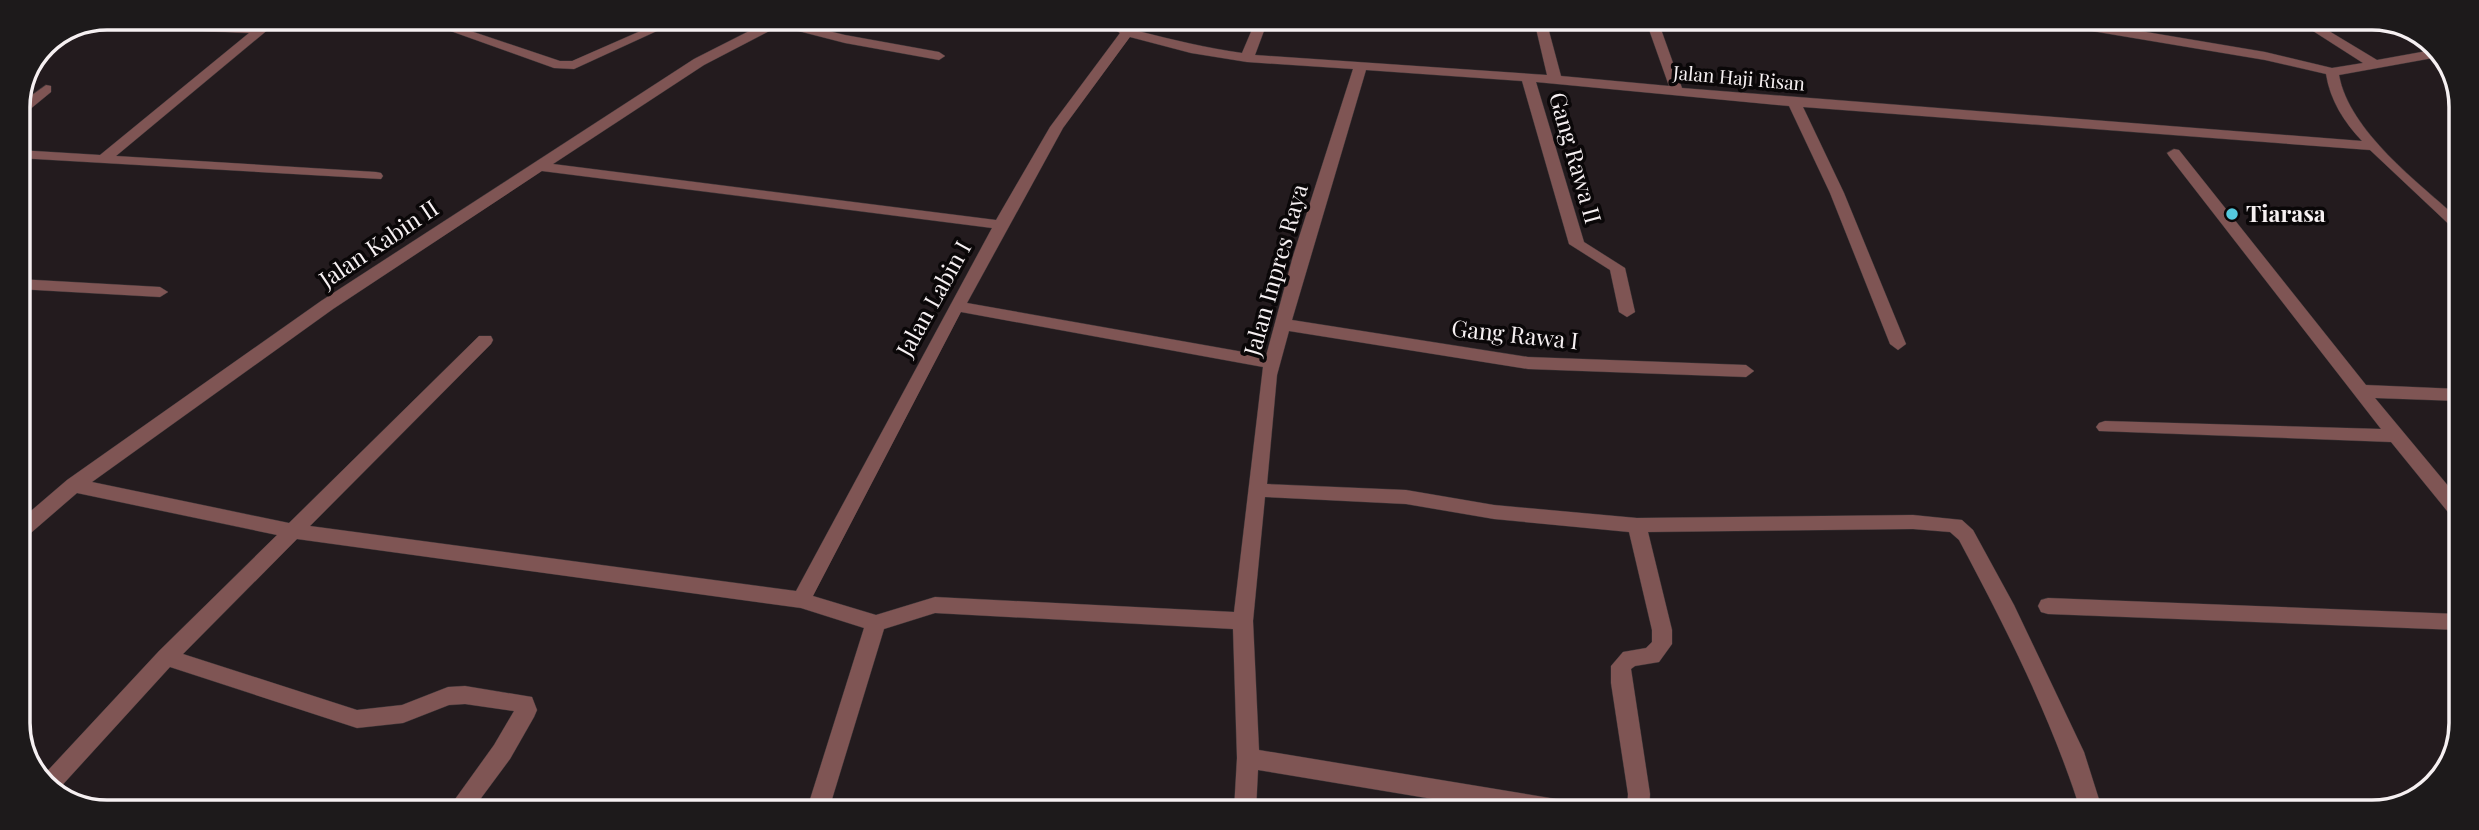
<svg xmlns="http://www.w3.org/2000/svg" width="2479" height="830" font-family="'Playfair Display',serif">
	<rect width="100%" height="100%" fill="#231b1e"/>
	<g fill="none" stroke-linecap="round" stroke-linejoin="round">
		<g stroke="#3c3537" stroke-width="1">
			<g id="minor">
				<polygon points="269,18 282,18 116,156 376,172 381,173 383,176 381,179 18,158 18,150 100,155 249,33 85,26 99,21 258,26"/>
				<polygon points="668,19 683,19 574,69 554,68 431,24 437,20 441,21 560,61 572,61"/>
				<path d="M773,19H789L788,21L845,35L939,52L945,56L939,60L845,43L779,26L704,65L553,164L996,220L1050,127L1120,33L1101,20C1116,20 1124,27 1138,31C1173,40 1207,48 1242,53L1256,20H1268L1255,55L1547,75L1534,20H1546L1561,76L1669,86L1646,21H1658L1682,88L2362,141C2344,122 2330,100 2326,74L2265,60L2056,25L2050,21H2081L2265,52L2332,68L2363,63L2299,22H2314L2377,60L2438,49L2444,56L2339,75C2349,131 2419,183 2460,220V231L2455,230L2370,150L1803,107L1844,193L1906,344L1898,350L1890,344L1830,193L1789,106L1536,82L1584,242L1625,268L1635,312L1627,317L1619,312L1610,270L1569,244L1522,81L1366,70L1292,320L1528,357L1746,365L1754,371L1746,377L1528,369L1289,331L1277,375L1267,484L1406,490L1494,505L1637,518L1913,515L1962,520L1973,530L2014,605L2084,752L2103,812H2081C2051,717 2006,628 1959,540L1950,532L1913,529L1648,532L1672,630V644L1659,662L1635,666L1631,669L1650,794L1649,811H1627L1628,794L1611,683V666L1623,652L1646,648L1652,642V630L1629,532L1494,519L1406,504L1265,497L1253,621L1259,750L1568,801L1576,804L1579,811H1505L1258,770L1256,810H1234L1237,758L1233,629L935,613L884,629L829,809H807L864,628L801,608L297,539L183,654L357,710L402,705L448,687L465,686L532,697L537,710L534,717L510,759L473,809H448L494,745L514,711L465,704L449,705L403,723L357,728L170,667L56,792L39,780L159,651L277,535L77,493L25,538L18,540V522L67,480L321,301L694,59ZM1130,37L1191,53L1247,62L1353,69L1293,256L1266,356L967,303L1063,128ZM542,171L992,228L796,591L310,526L491,344L493,340L491,336H479L289,523L92,482L333,309ZM961,312L1263,367L1234,612L935,597L876,615L813,596Z"/>
				<polygon points="46,85 51,86 51,92 23,115 18,116 18,105"/>
				<polygon points="2174,149 2179,150 2366,385 2459,389 2459,401 2375,398 2459,499 2458,519 2452,517 2391,442 2099,431 2096,427 2099,423 2105,421 2381,429 2169,156 2167,153"/>
				<polygon points="18,279 160,287 168,292 160,297 18,289"/>
				<polygon points="2048,598 2458,614 2458,630 2048,614 2041,612 2038,606 2041,600"/>
			</g>
		</g>
		<use href="#minor" fill="#7f5554" fill-rule="evenodd"/>
	</g>
	<circle fill="#54cade" stroke="#0a0708" stroke-width="2.5" cx="2232" cy="214" r="7"/>
	<g text-anchor="middle" stroke-width="7" stroke-linejoin="round" paint-order="stroke">
		<g font-size="19" fill="#f6f0f2" stroke="#0a0708">
			<text transform="translate(1739 78) rotate(5)" y="7">Jalan Haji Risan</text>
		</g>
		<g font-size="23" fill="#f6f0f2" stroke="#0a0708">
			<text transform="translate(1575 158) rotate(74)" y="8">Gang Rawa II</text>
			<text transform="translate(379 244) rotate(-34)" y="8">Jalan Kabin II</text>
			<text transform="translate(1276 270) rotate(-74)" y="8">Jalan Inpres Raya</text>
			<text transform="translate(934 299) rotate(-61)" y="8">Jalan Labin I</text>
			<text transform="translate(1515 335) rotate(6)" y="8">Gang Rawa I</text>
		</g>
		<g font-size="23" font-weight="bold" fill="#f6f0f2" stroke="#0a0708" text-anchor="start">
			<text x="2246" y="222">Tiarasa</text>
		</g>
	</g>
	<path d="M0 0H2479V830H0ZM107 30H2372A77 77 0 0 1 2449 107V723A77 77 0 0 1 2372 800H107A77 77 0 0 1 30 723V107A77 77 0 0 1 107 30Z" fill="#1d1a1b" fill-rule="evenodd"/>
	<path fill="none" stroke="#f6f0f2" stroke-width="3.5" d="M107 30H2372A77 77 0 0 1 2449 107V723A77 77 0 0 1 2372 800H107A77 77 0 0 1 30 723V107A77 77 0 0 1 107 30Z"/>
</svg>
